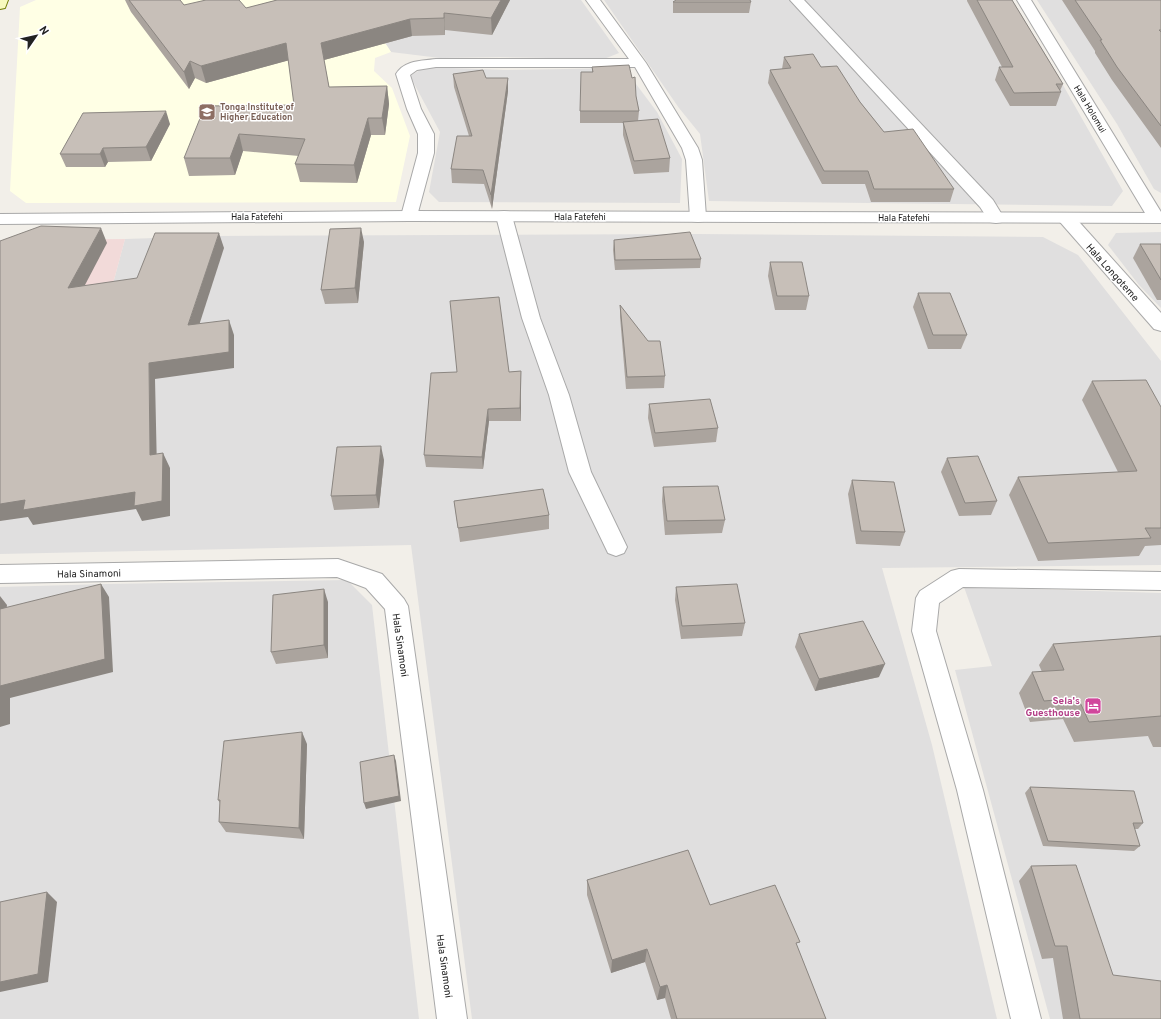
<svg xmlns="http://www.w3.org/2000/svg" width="1161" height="1019" font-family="Overpass,sans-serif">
	<rect width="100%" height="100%" fill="#f2efe9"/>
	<g fill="#e0dfdf">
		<polygon points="357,0 581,0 619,53 604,59 500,57 440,58 391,52"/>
		<polygon points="604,0 1010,0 1042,48 1123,191 1112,206 709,201 700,134 679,108"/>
		<polygon points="1037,0 1148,0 1161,16 1161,193 1154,189 1117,124"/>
		<polygon points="425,67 504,70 624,68 657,112 682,159 680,203 439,202 429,192 440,132 410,76"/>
		<polygon points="1161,232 1161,308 1139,285 1108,245 1116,233"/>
		<polygon points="697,234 1043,237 1078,255 1161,361 1161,565 882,568 932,745 997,1019 472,1019 411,545 0,554 0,295 111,291 125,239 215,236"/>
		<polygon points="347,580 372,605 419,1019 0,1019 0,587 106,584"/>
		<polygon points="964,587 1161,593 1161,1019 1050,1019 955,670 992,666"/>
	</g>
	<polygon fill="#f2dad9" points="125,239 111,291 0,295 0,246 14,240"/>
	<polygon fill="#ffffe5" points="36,0 357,0 391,52 375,58 374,71 392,88 410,136 396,202 26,203 10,191 20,7"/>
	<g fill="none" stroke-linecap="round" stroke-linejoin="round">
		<g stroke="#a9a9a9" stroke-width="2">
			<g id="minor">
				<path d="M586,0H600L646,63L698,148L702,160L706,217L704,221L698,222L692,221L690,217L686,160L682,148L635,67H436L417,70L410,75L421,109L434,134V153L417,216L415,220L409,221L403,220L401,216L418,153V134L407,109L396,74C405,60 421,61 436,59H629Z"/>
				<polygon points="790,0 804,0 993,200 1004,218 1002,222 996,223 990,222 980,207"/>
				<polygon points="1017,0 1031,0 1161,212 1161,222 1156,223 1150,222 1148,218"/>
				<polygon points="504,211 510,212 512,216 540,318 569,395 591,472 627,547 624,553 616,556 608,553 569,472 549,395 522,318 496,216 498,212"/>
				<polygon points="1066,213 1072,214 1161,313 1161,331 1154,329 1060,222 1058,218 1060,214"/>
				<polygon points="338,559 382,574 404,599 408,606 467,1019 437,1019 385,609 366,588 337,577 0,583 0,565"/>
				<polygon points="959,569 1161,572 1161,590 963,587 939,603 936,631 983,790 1041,1019 1011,1019 957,790 912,631 916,598 920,591 951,571"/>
			</g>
		</g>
		<g stroke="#a9a9a9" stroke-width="2">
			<polygon id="tertiary" points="409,211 1161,213 1161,223 409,221 0,224 0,214"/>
		</g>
		<g stroke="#707d05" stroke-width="2">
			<polygon id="secondary" points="0,0 8,0 5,8 0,9"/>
		</g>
		<use href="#minor" fill="#fff" fill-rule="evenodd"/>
		<use href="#tertiary" fill="#fff" fill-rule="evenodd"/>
		<use href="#secondary" fill="#f7fabf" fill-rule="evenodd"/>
	</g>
	<g fill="#aba49e">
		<polygon points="125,0 180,0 184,5 246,8 277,0 510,0 492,35 445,30 445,35 412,36 324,60 329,87 387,86 389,104 385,135 371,135 357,183 300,182 295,164 299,156 243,151 235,175 189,176 184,158 294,105 289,60 206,83 195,78 189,89 131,12"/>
		<polygon points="967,0 1012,0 1063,84 1060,91 1061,92 1056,106 1010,106 995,80 999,67 1002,67 967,1"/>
		<polygon points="1062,0 1161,0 1161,148 1112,80 1095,53 1095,51"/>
		<polygon points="673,2 751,2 749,13 673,13"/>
		<polygon points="784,57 821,67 860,102 884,132 954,189 950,202 871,202 865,184 822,184 768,83 770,70 782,69"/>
		<polygon points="592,67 636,96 639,111 638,121 670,158 669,172 634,174 623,135 623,123 580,123 580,111 592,72"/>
		<polygon points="453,74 486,78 508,78 508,91 492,209 484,184 452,183 451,169 469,136 454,87"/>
		<polygon points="170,124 151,161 108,162 105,167 66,167 60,154"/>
		<polygon points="614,240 701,259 700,268 615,270 613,250"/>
		<polygon points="364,242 358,303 325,304 321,290"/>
		<polygon points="1140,244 1161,244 1161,300 1157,300 1133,258"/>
		<polygon points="770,262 809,296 806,310 775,310 768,276"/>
		<polygon points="918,293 967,335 961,349 928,349 913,307"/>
		<polygon points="620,305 665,376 664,388 626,389 620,317"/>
		<polygon points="521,371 521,421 489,421 483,469 426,467 424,455 509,372"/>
		<polygon points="1092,381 1161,407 1161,545 1145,546 1139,556 1038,561 1009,495 1018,477 1118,472 1082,400"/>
		<polygon points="649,404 718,428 716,442 654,447 648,418"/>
		<polygon points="947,458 997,501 991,515 959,516 941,472"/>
		<polygon points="384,460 379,508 334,510 331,496"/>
		<polygon points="852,480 905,532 900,546 856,544 848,494"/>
		<polygon points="663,487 725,520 722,533 665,535 662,501"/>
		<polygon points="454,501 549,515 549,529 460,542"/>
		<polygon points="676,587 745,623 742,636 681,639 675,600"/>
		<polygon points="328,602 328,658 276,664 271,652"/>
		<polygon points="799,634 879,677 815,691 795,647"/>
		<polygon points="1161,636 1161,747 1153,747 1148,736 1074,742 1063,719 1030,722 1019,693 1032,672 1042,672 1039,665 1053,644"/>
		<polygon points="307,744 304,839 226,832 219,822 220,803 218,800"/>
		<polygon points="1030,787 1143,823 1138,829 1134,829 1140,846 1134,851 1043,846 1025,793"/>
		<polygon points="1031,866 1113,975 1161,1019 1063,1019 1053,958 1042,959 1019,881"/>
		<polygon points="587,880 710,905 797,946 826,1019 671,1019 665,998 657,1000 645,962 611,973 587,895"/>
	</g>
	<g fill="#8b8681">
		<polygon points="501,0 510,0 492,35 491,18"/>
		<polygon points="444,13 445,30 445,35 444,18"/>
		<polygon points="410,19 412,36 324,60 332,105 321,43"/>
		<polygon points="286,43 290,60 206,83 201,66"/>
		<polygon points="190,61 195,78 189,89 184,72"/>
		<polygon points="508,78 508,91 492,209 491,195"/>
		<polygon points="387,86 389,104 385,135 382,118"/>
		<polygon points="166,111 170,124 151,161 146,147"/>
		<polygon points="368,118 371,135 357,183 354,165"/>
		<polygon points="239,134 243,151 235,175 230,158"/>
		<polygon points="103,148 108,162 105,167 100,154"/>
		<polygon points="101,228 107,243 75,304 68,288"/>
		<polygon points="361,228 364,242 358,303 355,288"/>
		<polygon points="219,233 224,248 194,341 188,325"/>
		<polygon points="229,320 234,335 234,368 155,379 157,471 150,455 149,363"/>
		<polygon points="521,371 521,421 520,408"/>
		<polygon points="488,409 489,421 483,469 482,457"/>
		<polygon points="381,446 384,460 379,508 376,495"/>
		<polygon points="163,453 170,468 170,516 142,521 136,509 33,525 28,517 0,521 0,504"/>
		<polygon points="101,584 109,597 113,672 10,698 10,724 0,727 0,686"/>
		<polygon points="324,589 328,602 328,658 324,645"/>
		<polygon points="0,596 7,605 5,623 0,616"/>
		<polygon points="885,664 879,677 815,691 819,679"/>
		<polygon points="302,732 307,744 304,839 299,828"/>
		<polygon points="394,755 396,761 401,801 366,809 364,803"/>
		<polygon points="47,892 57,902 48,982 0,992 0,982"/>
		<polygon points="647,949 645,962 611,973 612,960"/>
		<polygon points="667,985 665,998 657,1000 660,987"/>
	</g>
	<g fill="#c7bfb8" stroke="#8b8681">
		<polygon points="129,0 180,0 184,5 206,0 239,0 246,8 277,0 501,0 491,18 444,13 444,18 410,19 321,43 329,87 387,86 382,118 368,118 354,165 295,164 305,139 239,134 230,158 184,158 205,106 294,105 286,43 201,66 190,61 184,72"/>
		<polygon points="676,0 750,0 751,2 673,2"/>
		<polygon points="977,0 1012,0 1063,84 1056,84 1061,92 1014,93 999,67 1013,67"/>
		<polygon points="1075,0 1161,0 1161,30 1159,30 1161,32 1161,126 1117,67 1100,40 1102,40"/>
		<polygon points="813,54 821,67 837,66 860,102 884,132 913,129 954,189 874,189 868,171 824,171 770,70 791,68 784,57"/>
		<polygon points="629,65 632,78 635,77 636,96 639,111 580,111 581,72 593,72 592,67"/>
		<polygon points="483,70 486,78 508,78 491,195 483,170 451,169 457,136 472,136 453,74"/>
		<polygon points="166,111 146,147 103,148 100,154 60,154 83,113"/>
		<polygon points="658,119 670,158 634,161 623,122"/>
		<polygon points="41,226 101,228 68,288 137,278 155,233 219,233 188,325 229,320 229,352 149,363 150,455 163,453 162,501 134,506 135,492 23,510 25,500 0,504 0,241"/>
		<polygon points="361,228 355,288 321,290 330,229"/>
		<polygon points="690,232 701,259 615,260 614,240"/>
		<polygon points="1140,244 1161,244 1161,280"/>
		<polygon points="770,262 802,262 809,296 777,296"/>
		<polygon points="918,293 950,293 967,335 933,335"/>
		<polygon points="499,297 509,372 521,371 520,408 488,409 482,457 424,455 431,373 457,372 450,301"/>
		<polygon points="620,305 648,341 660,341 665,376 627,377"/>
		<polygon points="1146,380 1161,407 1161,528 1145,528 1151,538 1048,543 1018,477 1137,471 1092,381"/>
		<polygon points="710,399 718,428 655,433 649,404"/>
		<polygon points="381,446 376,495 331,496 337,447"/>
		<polygon points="978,456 997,501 965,503 947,458"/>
		<polygon points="852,480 894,482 905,532 861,531"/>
		<polygon points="718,486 725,520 667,521 663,487"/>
		<polygon points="543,489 549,515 458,528 454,501"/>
		<polygon points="101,584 105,659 0,686 0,609"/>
		<polygon points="737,584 745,623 682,626 676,587"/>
		<polygon points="324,589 324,645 271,652 273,595"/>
		<polygon points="863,621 885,664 819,679 799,634"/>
		<polygon points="1161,636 1161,716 1089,722 1078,698 1044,701 1032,672 1064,670 1053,644"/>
		<polygon points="302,732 299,828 219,822 220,800 218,800 224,741"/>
		<polygon points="394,755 399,796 364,803 360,762"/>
		<polygon points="1030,787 1134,791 1143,823 1133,823 1140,846 1048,841"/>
		<polygon points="688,850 710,905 775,885 800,942 796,943 826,1019 677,1019 667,985 660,987 647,949 612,960 587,880"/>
		<polygon points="1076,865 1113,975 1161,981 1161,1019 1080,1019 1067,946 1055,946 1031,866"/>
		<polygon points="47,892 38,974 0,982 0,902"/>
	</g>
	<defs>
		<g id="school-square" transform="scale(0.9)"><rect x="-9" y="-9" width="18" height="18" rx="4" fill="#8d6e63" stroke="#fff"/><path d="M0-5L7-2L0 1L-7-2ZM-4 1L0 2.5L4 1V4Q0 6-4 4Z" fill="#fff"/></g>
		<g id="hotel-square" transform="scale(0.9)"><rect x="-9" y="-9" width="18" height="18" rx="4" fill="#d1479c" stroke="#fff"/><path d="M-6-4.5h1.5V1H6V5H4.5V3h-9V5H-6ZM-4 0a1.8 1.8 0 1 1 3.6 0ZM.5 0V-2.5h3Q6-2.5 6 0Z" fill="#fff"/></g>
	</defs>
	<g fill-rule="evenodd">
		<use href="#school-square" x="207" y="112"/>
		<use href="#hotel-square" x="1093" y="706"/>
	</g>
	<g text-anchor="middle" stroke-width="3" stroke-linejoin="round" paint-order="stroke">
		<g font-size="9" font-weight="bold" fill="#785e54" stroke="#fff" text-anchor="start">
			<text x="220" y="110">Tonga Institute of<tspan x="220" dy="10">Higher Education</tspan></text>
		</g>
		<g font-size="9" fill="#222" stroke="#fff">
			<text transform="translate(1090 109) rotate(59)" y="3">Hala Holomui</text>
			<text x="257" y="220">Hala Fatefehi</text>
			<text x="580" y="220">Hala Fatefehi</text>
			<text x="904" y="221">Hala Fatefehi</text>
		</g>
		<g font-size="10" fill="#222" stroke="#fff">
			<text transform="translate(1113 272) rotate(48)" y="4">Hala Longoteme</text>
			<text transform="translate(89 573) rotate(-1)" y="4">Hala Sinamoni</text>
			<text transform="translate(401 645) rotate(82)" y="4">Hala Sinamoni</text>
			<text transform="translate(445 966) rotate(82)" y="4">Hala Sinamoni</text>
		</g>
		<g font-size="10" font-weight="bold" fill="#b23c85" stroke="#fff" text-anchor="end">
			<text x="1080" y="704">Sela's<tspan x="1080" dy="12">Guesthouse</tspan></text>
		</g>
	</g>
	<g transform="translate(36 36) rotate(56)" stroke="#ffffff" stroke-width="3" paint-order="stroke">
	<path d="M0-3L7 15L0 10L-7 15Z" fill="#222222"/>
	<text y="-6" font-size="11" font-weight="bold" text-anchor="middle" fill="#222222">N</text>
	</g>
</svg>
